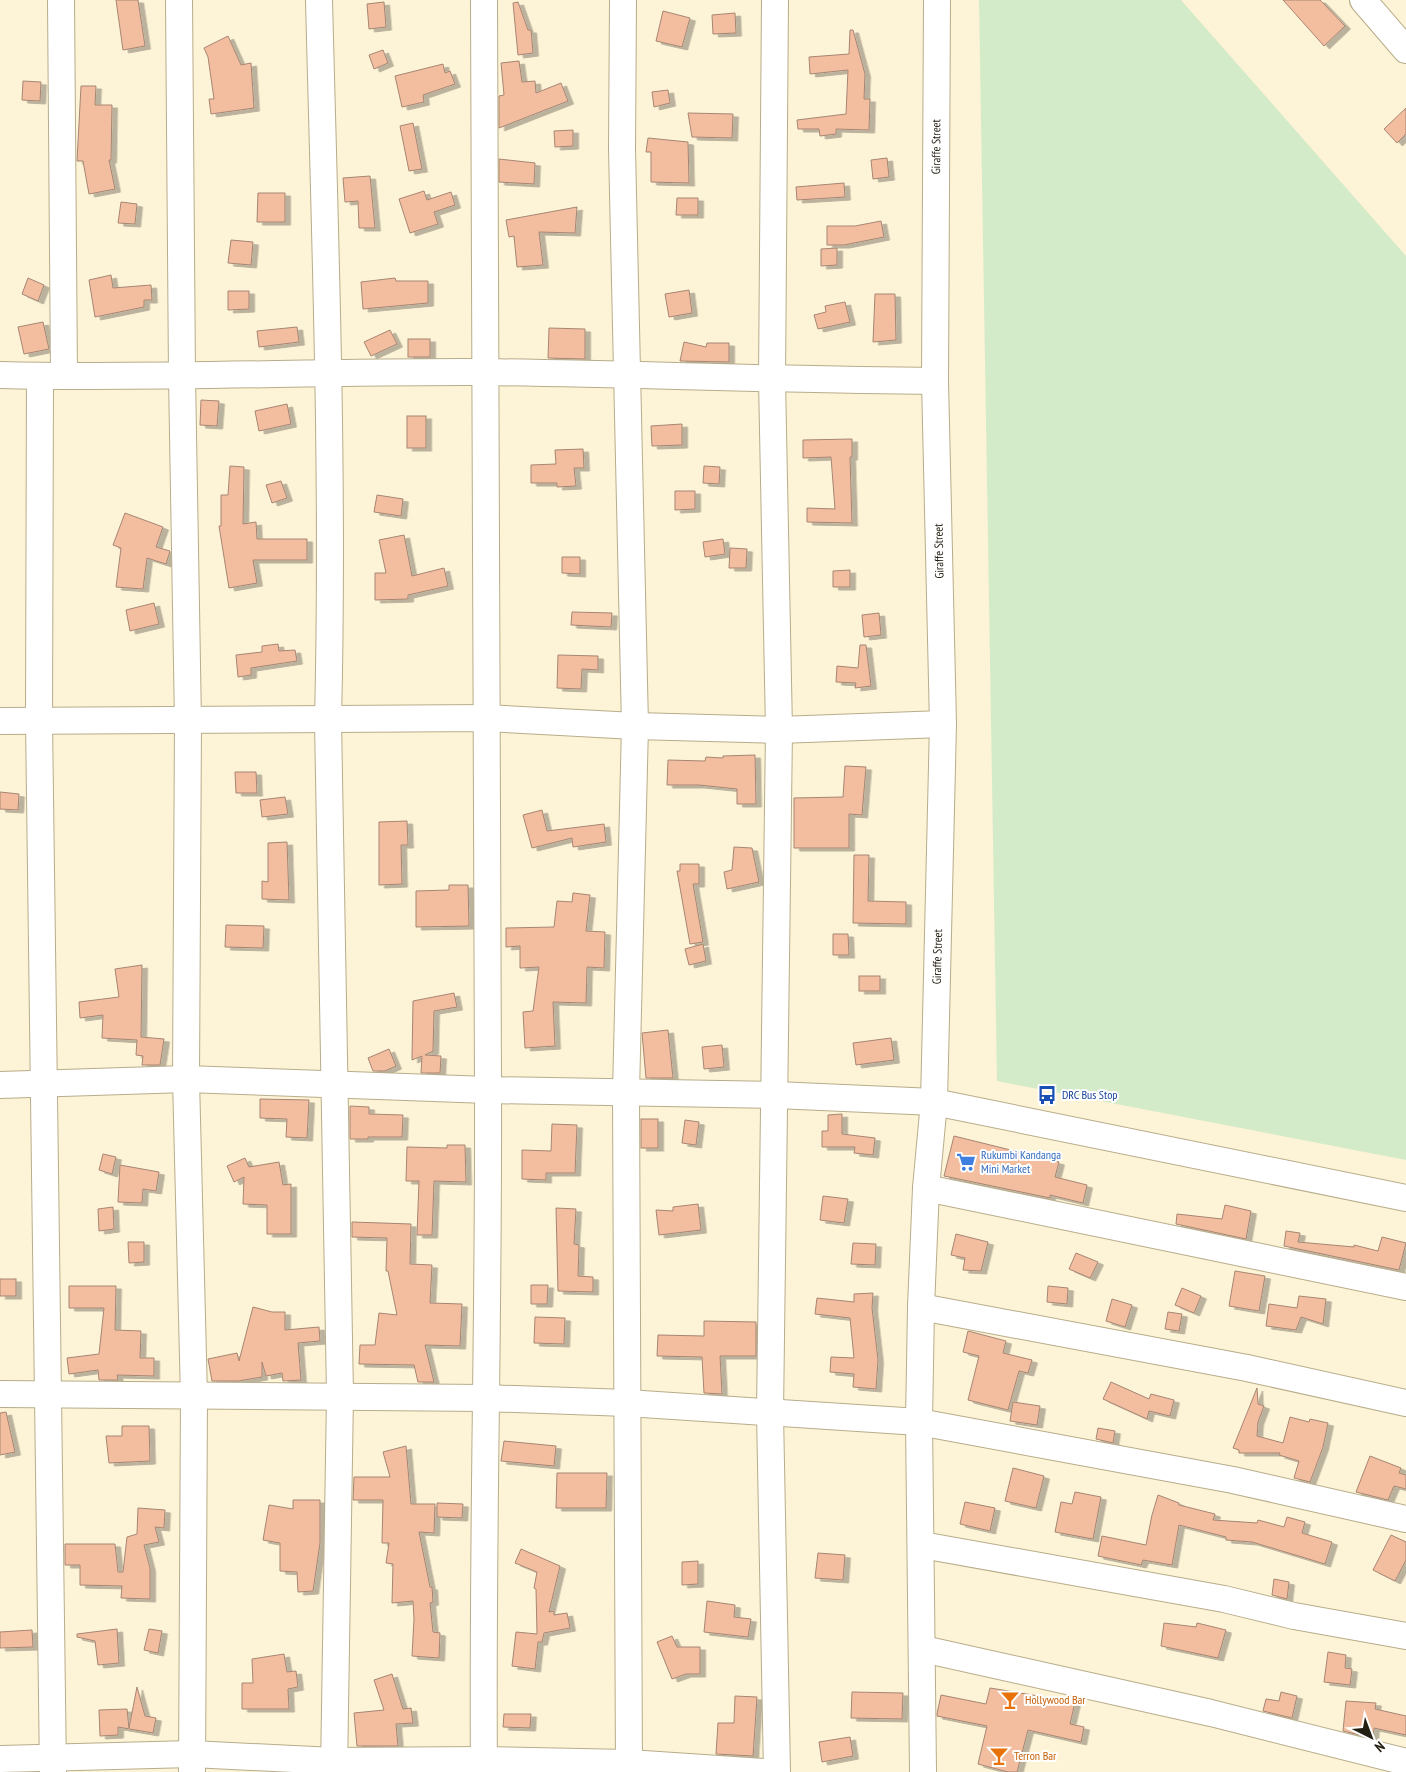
<svg xmlns="http://www.w3.org/2000/svg" width="1406" height="1772" font-family="'PT Sans Narrow',sans-serif">
	<defs>
		<filter id="shadow"><feDropShadow dx="5.5" dy="3" stdDeviation="0" flood-color="#0004"/></filter>
	</defs>
	<rect width="100%" height="100%" fill="#fdf3d6"/>
	<polygon fill="#d4ebc9" points="979,0 1181,0 1406,256 1406,1160 997,1081"/>
	<g fill="#f3bea0" stroke="#a68573" filter="url(#shadow)">
		<polygon points="116,0 138,0 145,46 123,50"/>
		<polygon points="1283,0 1320,0 1345,26 1324,46"/>
		<polygon points="384,2 386,27 369,29 367,4"/>
		<polygon points="518,2 528,30 531,30 533,53 518,55 513,3"/>
		<polygon points="663,11 690,18 682,47 656,41"/>
		<polygon points="735,13 736,33 713,34 712,15"/>
		<polygon points="850,30 853,30 865,74 864,99 870,99 869,130 836,129 836,134 820,136 819,129 798,129 797,120 846,114 848,70 810,74 809,57 849,54"/>
		<polygon points="228,36 241,65 251,63 254,108 211,114 209,99 214,99 208,57 204,48"/>
		<polygon points="383,50 388,63 374,69 369,55"/>
		<polygon points="519,61 522,82 535,81 536,93 561,83 568,101 499,128 499,96 504,95 501,63"/>
		<polygon points="443,64 445,73 450,71 455,84 423,95 424,102 402,107 395,76"/>
		<polygon points="23,81 41,82 40,101 22,100"/>
		<polygon points="81,86 96,86 95,105 112,105 111,160 109,160 115,189 89,194 83,161 77,161"/>
		<polygon points="668,90 670,103 654,107 652,92"/>
		<polygon points="1406,108 1406,134 1397,143 1384,129"/>
		<polygon points="688,113 733,114 732,138 692,137"/>
		<polygon points="413,123 422,169 409,171 400,126"/>
		<polygon points="573,130 573,146 555,147 554,131"/>
		<polygon points="648,138 688,142 689,183 651,182 651,152 646,152"/>
		<polygon points="887,158 889,177 873,179 871,160"/>
		<polygon points="499,159 535,163 534,184 499,182"/>
		<polygon points="370,176 375,228 359,228 358,201 345,202 343,178"/>
		<polygon points="844,183 845,197 797,200 796,187"/>
		<polygon points="424,191 427,200 451,192 455,205 434,212 438,224 410,233 399,199"/>
		<polygon points="258,193 285,193 285,222 257,222"/>
		<polygon points="677,198 698,198 698,215 676,215"/>
		<polygon points="121,202 137,204 135,224 118,223"/>
		<polygon points="577,207 575,233 539,232 543,265 517,267 514,236 509,237 506,220"/>
		<polygon points="881,221 884,237 844,245 827,245 827,226 855,226"/>
		<polygon points="231,240 253,242 251,265 228,263"/>
		<polygon points="837,248 837,265 821,266 821,249"/>
		<polygon points="111,275 113,288 151,285 152,300 144,300 144,307 95,317 89,280"/>
		<polygon points="28,278 44,285 38,301 22,294"/>
		<polygon points="395,278 396,281 428,281 428,303 363,309 361,282"/>
		<polygon points="689,290 692,313 669,317 665,294"/>
		<polygon points="228,291 249,291 249,309 228,310"/>
		<polygon points="875,294 895,294 896,340 873,342"/>
		<polygon points="845,302 850,322 818,329 814,315 826,312 825,306"/>
		<polygon points="43,322 49,349 24,354 18,327"/>
		<polygon points="297,327 299,342 259,347 257,331"/>
		<polygon points="549,328 585,329 585,359 548,358"/>
		<polygon points="390,330 397,344 371,356 364,342"/>
		<rect x="408" y="339" width="22" height="18"/>
		<polygon points="684,342 706,347 707,343 729,343 729,362 680,361"/>
		<polygon points="201,400 219,401 217,426 200,425"/>
		<polygon points="287,404 291,424 259,431 255,411"/>
		<rect x="407" y="416" width="19" height="32"/>
		<polygon points="682,424 682,445 652,446 651,426"/>
		<polygon points="852,439 852,457 850,457 852,523 807,522 807,508 835,509 831,457 803,458 803,440"/>
		<polygon points="583,449 584,468 574,468 576,486 557,487 557,483 531,483 531,465 556,464 555,450"/>
		<polygon points="230,466 244,467 243,524 256,522 257,539 307,539 307,560 253,560 257,583 229,588 219,526 221,526 221,495 228,495"/>
		<polygon points="704,466 720,467 719,484 703,483"/>
		<polygon points="281,481 287,498 272,503 266,485"/>
		<polygon points="675,491 695,491 695,509 675,510"/>
		<polygon points="377,495 403,499 401,516 374,512"/>
		<polygon points="125,513 163,527 156,547 170,551 166,564 147,558 143,589 116,587 121,548 113,545"/>
		<polygon points="404,535 412,576 444,568 448,586 408,595 408,599 375,600 375,573 386,573 379,540"/>
		<polygon points="723,539 725,554 705,557 703,542"/>
		<polygon points="730,548 747,549 746,568 729,568"/>
		<polygon points="562,557 580,557 580,574 562,573"/>
		<polygon points="850,570 850,587 833,587 833,571"/>
		<polygon points="154,603 159,624 130,631 126,610"/>
		<polygon points="572,612 612,613 611,627 571,625"/>
		<polygon points="879,613 881,635 864,637 862,615"/>
		<polygon points="278,644 279,651 295,650 297,661 251,668 251,675 238,677 236,655 262,652 262,646"/>
		<polygon points="860,645 866,645 871,686 855,688 856,683 836,682 837,666 858,668"/>
		<polygon points="558,655 598,656 598,670 582,669 581,689 557,688"/>
		<polygon points="755,755 756,804 737,804 737,789 699,785 667,785 668,760 705,761 706,757 723,758 723,756"/>
		<polygon points="845,766 866,767 862,815 849,814 849,848 794,848 794,798 843,797"/>
		<polygon points="235,772 256,772 257,793 236,793"/>
		<polygon points="0,792 19,794 18,810 0,809"/>
		<polygon points="285,797 288,814 262,817 260,800"/>
		<polygon points="542,810 547,831 604,824 606,842 573,847 572,838 532,848 523,815"/>
		<polygon points="407,821 408,845 401,845 402,884 379,885 379,822"/>
		<polygon points="287,842 289,900 262,899 262,881 268,882 268,843"/>
		<polygon points="734,847 752,848 759,882 727,889 724,872 732,870"/>
		<polygon points="854,855 869,855 868,901 906,902 906,924 853,923"/>
		<polygon points="680,864 699,864 699,884 693,884 703,942 690,944 677,871 680,871"/>
		<polygon points="449,885 468,885 469,926 416,927 416,891 449,890"/>
		<polygon points="573,893 590,895 586,931 605,932 604,968 587,967 586,1003 553,1002 555,1046 525,1048 523,1012 533,1011 539,967 520,968 520,946 506,947 506,928 554,927 557,901 572,902"/>
		<polygon points="226,925 264,926 263,948 225,947"/>
		<polygon points="833,934 848,934 849,955 833,955"/>
		<polygon points="703,944 706,961 689,965 685,949"/>
		<polygon points="142,965 141,1037 164,1039 160,1065 142,1065 143,1056 136,1055 137,1040 102,1038 103,1015 80,1018 79,1002 119,997 115,969"/>
		<rect x="859" y="976" width="21" height="15"/>
		<polygon points="454,993 457,1007 434,1011 433,1051 425,1055 441,1056 440,1073 421,1073 422,1056 412,1060 413,1001"/>
		<polygon points="668,1030 673,1078 646,1078 642,1033"/>
		<polygon points="891,1038 894,1060 856,1065 853,1043"/>
		<polygon points="722,1045 724,1067 704,1069 702,1047"/>
		<polygon points="389,1049 396,1066 385,1071 373,1071 368,1058"/>
		<polygon points="260,1099 309,1100 307,1138 286,1137 287,1119 260,1118"/>
		<polygon points="350,1106 369,1107 369,1114 403,1115 402,1137 368,1137 368,1139 350,1139"/>
		<polygon points="842,1114 842,1134 875,1138 873,1155 854,1153 855,1147 822,1147 822,1131 828,1131 828,1115"/>
		<rect x="641" y="1119" width="17" height="29"/>
		<polygon points="685,1120 699,1122 696,1145 682,1143"/>
		<polygon points="552,1124 577,1125 575,1173 546,1173 546,1180 522,1179 522,1150 551,1151"/>
		<polygon points="954,1136 1059,1162 1055,1177 1087,1185 1083,1203 1050,1195 1050,1198 944,1176"/>
		<polygon points="447,1145 465,1145 466,1182 434,1181 432,1235 417,1235 419,1181 406,1181 407,1147 447,1148"/>
		<polygon points="103,1154 116,1157 112,1174 99,1170"/>
		<polygon points="245,1158 249,1167 279,1162 283,1185 291,1184 291,1234 267,1234 267,1205 243,1204 244,1177 234,1182 227,1166"/>
		<polygon points="120,1165 159,1172 156,1191 143,1189 142,1203 118,1202"/>
		<polygon points="823,1196 848,1199 844,1223 820,1220"/>
		<polygon points="698,1204 701,1230 659,1235 656,1210 673,1211 673,1207"/>
		<polygon points="1225,1205 1251,1211 1246,1239 1176,1224 1177,1214 1222,1219"/>
		<polygon points="113,1207 114,1229 99,1231 98,1209"/>
		<polygon points="556,1208 576,1209 574,1244 579,1245 578,1276 593,1277 593,1292 558,1291"/>
		<polygon points="352,1222 411,1224 410,1264 432,1265 430,1303 462,1304 460,1346 425,1345 434,1382 418,1382 414,1365 359,1364 360,1345 375,1345 379,1313 397,1315 388,1271 386,1271 387,1238 352,1237"/>
		<polygon points="1286,1231 1300,1233 1298,1242 1354,1247 1354,1245 1378,1251 1382,1237 1406,1243 1399,1270 1284,1246"/>
		<polygon points="956,1234 988,1242 981,1271 963,1270 965,1258 951,1255"/>
		<polygon points="128,1242 144,1242 144,1262 129,1263"/>
		<polygon points="853,1243 876,1244 875,1265 851,1264"/>
		<polygon points="1076,1253 1098,1262 1090,1278 1069,1269"/>
		<polygon points="1235,1271 1265,1276 1259,1311 1229,1306"/>
		<rect x="0" y="1279" width="16" height="17"/>
		<polygon points="531,1285 548,1285 547,1304 531,1304"/>
		<polygon points="69,1286 116,1286 115,1330 141,1331 140,1358 154,1358 154,1376 117,1375 118,1380 99,1380 98,1370 69,1374 67,1358 99,1354 104,1308 69,1308"/>
		<polygon points="1048,1286 1068,1288 1067,1304 1047,1302"/>
		<polygon points="1182,1288 1201,1296 1194,1313 1175,1305"/>
		<polygon points="873,1293 872,1308 878,1360 876,1389 853,1387 854,1374 830,1372 831,1357 854,1358 850,1318 815,1314 817,1298 854,1302 854,1294"/>
		<polygon points="1299,1296 1326,1299 1323,1324 1301,1317 1296,1330 1266,1326 1269,1304 1297,1308"/>
		<polygon points="1112,1299 1132,1305 1125,1327 1106,1321"/>
		<polygon points="253,1307 272,1312 285,1312 285,1330 319,1327 320,1341 298,1343 301,1380 283,1381 282,1373 266,1376 262,1362 262,1377 238,1381 212,1381 208,1359 237,1353 239,1361"/>
		<polygon points="1168,1312 1182,1314 1179,1331 1165,1329"/>
		<polygon points="535,1317 565,1318 564,1344 534,1343"/>
		<polygon points="704,1321 756,1322 756,1356 720,1356 722,1394 704,1393 702,1357 657,1356 658,1335 704,1336"/>
		<polygon points="968,1331 1006,1341 1003,1353 1032,1360 1028,1373 1019,1371 1008,1410 968,1400 979,1356 963,1352"/>
		<polygon points="1111,1382 1149,1399 1151,1394 1174,1400 1170,1416 1149,1411 1147,1419 1103,1399"/>
		<polygon points="1257,1388 1258,1404 1264,1406 1258,1422 1257,1436 1283,1443 1290,1417 1309,1422 1310,1419 1328,1423 1323,1447 1310,1482 1294,1478 1299,1461 1279,1455 1280,1453 1239,1453 1239,1450 1233,1448"/>
		<polygon points="1013,1402 1040,1406 1037,1425 1010,1421"/>
		<polygon points="6,1412 15,1452 0,1455 0,1413"/>
		<polygon points="122,1426 149,1426 150,1461 109,1463 106,1436 122,1436"/>
		<polygon points="1098,1428 1115,1431 1113,1443 1096,1439"/>
		<polygon points="504,1441 556,1446 554,1466 501,1461"/>
		<polygon points="406,1446 411,1504 435,1504 434,1533 419,1532 430,1587 432,1587 433,1602 430,1603 433,1632 440,1633 439,1658 412,1656 414,1619 413,1601 392,1603 393,1564 386,1563 389,1543 382,1543 383,1500 353,1500 354,1477 390,1477 383,1452"/>
		<polygon points="1370,1456 1401,1468 1399,1473 1406,1475 1406,1489 1394,1486 1388,1500 1356,1492"/>
		<polygon points="1013,1468 1044,1476 1036,1508 1005,1501"/>
		<polygon points="557,1473 607,1473 606,1508 556,1508"/>
		<polygon points="1075,1492 1101,1497 1093,1539 1055,1532 1061,1502 1072,1504"/>
		<polygon points="1158,1495 1179,1503 1179,1505 1215,1514 1213,1520 1257,1523 1258,1520 1284,1527 1287,1517 1305,1522 1302,1533 1332,1542 1325,1564 1252,1542 1226,1540 1226,1537 1179,1525 1172,1565 1143,1560 1141,1565 1098,1556 1102,1536 1146,1545 1152,1515"/>
		<polygon points="293,1500 320,1500 320,1543 313,1591 298,1592 297,1572 280,1571 280,1543 263,1540 269,1505 293,1509"/>
		<polygon points="965,1502 995,1508 990,1531 960,1524"/>
		<polygon points="437,1503 463,1504 462,1518 437,1517"/>
		<polygon points="138,1508 165,1510 164,1528 155,1527 159,1542 144,1545 150,1568 150,1599 121,1598 122,1586 80,1585 80,1565 65,1565 65,1544 115,1544 118,1572 123,1572 127,1537 137,1534"/>
		<polygon points="1391,1535 1406,1542 1406,1560 1395,1581 1373,1570"/>
		<polygon points="521,1549 560,1566 549,1612 554,1611 554,1615 567,1613 570,1628 544,1633 542,1642 538,1642 535,1669 512,1666 516,1632 537,1634 536,1589 534,1588 537,1572 515,1563"/>
		<polygon points="818,1553 845,1555 843,1580 815,1578"/>
		<polygon points="698,1561 698,1584 682,1585 682,1562"/>
		<polygon points="1274,1579 1289,1582 1287,1599 1272,1595"/>
		<polygon points="707,1601 735,1605 734,1617 751,1619 748,1637 704,1632"/>
		<polygon points="1164,1623 1196,1627 1197,1623 1226,1630 1218,1658 1161,1646"/>
		<polygon points="117,1629 119,1663 98,1665 95,1641 77,1637 77,1634"/>
		<polygon points="149,1629 162,1631 158,1653 144,1650"/>
		<polygon points="32,1630 33,1647 0,1648 0,1632"/>
		<polygon points="672,1636 677,1647 700,1647 700,1674 686,1674 672,1679 657,1642"/>
		<polygon points="1328,1652 1346,1655 1345,1668 1352,1669 1350,1685 1324,1682"/>
		<polygon points="284,1654 287,1672 296,1671 298,1687 288,1689 289,1709 242,1709 242,1683 253,1683 252,1659"/>
		<polygon points="392,1674 403,1709 411,1708 413,1723 396,1724 398,1746 357,1746 354,1713 384,1710 374,1680"/>
		<polygon points="137,1687 145,1716 156,1718 153,1733 118,1727 118,1735 100,1736 99,1710 127,1709 129,1728"/>
		<polygon points="990,1688 1075,1702 1070,1724 1084,1727 1081,1742 1028,1730 1017,1772 1008,1772 978,1764 987,1726 937,1716 937,1714 941,1695 986,1704"/>
		<polygon points="852,1692 903,1693 902,1719 851,1718"/>
		<polygon points="1281,1692 1297,1696 1292,1718 1263,1711 1266,1699 1279,1701"/>
		<polygon points="735,1696 757,1697 753,1756 716,1754 718,1723 734,1723"/>
		<polygon points="1346,1701 1376,1703 1375,1709 1406,1716 1406,1735 1374,1728 1373,1738 1343,1731"/>
		<polygon points="504,1714 531,1714 530,1728 503,1727"/>
		<polygon points="850,1737 853,1756 822,1762 819,1742"/>
	</g>
	<g fill="none" stroke-linecap="round" stroke-linejoin="round">
		<g stroke="#b8ac8a" stroke-width="28">
			<g id="minor">
				<polyline points="61,0 64,376"/>
				<polyline points="179,0 182,376 188,722 186,1079 194,1397 192,1772"/>
				<path d="M319,0C325,240 334,480 328,720L340,1395L334,1772"/>
				<path d="M484,0C484,362 488,724 488,1086C489,1315 482,1543 484,1772"/>
				<polyline points="623,0 622,149 635,726 626,1092 629,1772"/>
				<polyline points="775,0 772,380 779,730 770,1413 777,1772"/>
				<polyline points="1363,0 1406,50"/>
				<path d="M0,375C161,379 323,371 484,372C635,374 785,380 935,381"/>
				<polyline points="40,376 39,721 53,1772"/>
				<polyline points="0,721 486,718 635,726 779,730 943,724"/>
				<polyline points="0,1085 186,1079 488,1090 776,1095 934,1102 1406,1198"/>
				<polyline points="926,1188 1406,1287"/>
				<polyline points="921,1307 1247,1368 1406,1403"/>
				<polyline points="0,1394 484,1398 627,1403 919,1422 1233,1480 1406,1519"/>
				<polyline points="922,1545 1224,1599 1294,1616 1406,1636"/>
				<polyline points="923,1649 1211,1713 1406,1762"/>
				<polyline points="0,1759 192,1754 334,1761 484,1760 629,1763 763,1772"/>
				<path id="s1" d="M923,1772L919,1422L921,1307L926,1188L934,1102L943,724L935,381L937,0"/>
			</g>
		</g>
		<use href="#minor" stroke="#fff" stroke-width="26"/>
	</g>
	<defs>
		<g id="bus-bare" transform="scale(1.5)"><path d="M-5-6H5V4H4V6H2V4H-2V6H-4V4H-5ZM-3.5-4V0h7V-4ZM-3.5 1.2v1.5H-2V1.2ZM2 1.2v1.5H3.5V1.2Z" fill="#1a4fb4" stroke="#fff" stroke-width="2.5" paint-order="stroke"/></g>
		<g id="supermarket-bare" transform="scale(1.5)"><path d="M-6-5.5h2.5l.6 2H6L4.5 2H-2.5L-4.4-4H-6ZM-1.5 3.2a1.3 1.3 0 1 0 .1 0ZM3 3.2a1.3 1.3 0 1 0 .1 0Z" fill="#3f7fe0" stroke="#fff" stroke-width="2.5" paint-order="stroke"/></g>
		<g id="bar-bare" transform="scale(1.5)"><path d="M-6-5H6L.8 .8V4.5H3.5V6h-7V4.5H-.8V.8Z" fill="#e8710a" stroke="#fff" stroke-width="2.5" paint-order="stroke"/></g>
	</defs>
	<g fill-rule="evenodd">
		<use href="#bus-bare" x="1047" y="1095"/>
		<use href="#supermarket-bare" x="966" y="1162"/>
		<use href="#bar-bare" x="1010" y="1700"/>
		<use href="#bar-bare" x="999" y="1756"/>
	</g>
	<g text-anchor="middle" stroke-width="4" stroke-linejoin="round" paint-order="stroke">
		<g font-size="12" fill="#221e11" stroke="#fff">
			<text dy="4" stroke="none"><textPath href="#s1" startOffset="1626">Giraffe Street</textPath></text>
			<text transform="translate(939 551) rotate(-91)" y="4">Giraffe Street</text>
			<text dy="4" stroke="none"><textPath href="#s1" startOffset="816">Giraffe Street</textPath></text>
		</g>
		<g font-size="12" fill="#164399" stroke="#fff" text-anchor="start">
			<text x="1062" y="1099">DRC Bus Stop</text>
		</g>
		<g font-size="12" fill="#366cbe" stroke="#fff" text-anchor="start">
			<text x="981" y="1159">Rukumbi Kandanga<tspan x="981" dy="14">Mini Market</tspan></text>
		</g>
		<g font-size="12" fill="#c56008" stroke="#fff" text-anchor="start">
			<text x="1025" y="1704">Hollywood Bar</text>
			<text x="1014" y="1760">Terron Bar</text>
		</g>
	</g>
	<g transform="translate(1371 1737) rotate(138)" stroke="#ffffff" stroke-width="4" paint-order="stroke">
	<path d="M0-4L9 19L0 12L-9 19Z" fill="#221e11"/>
	<text y="-8" font-size="14" font-weight="bold" text-anchor="middle" fill="#221e11">N</text>
	</g>
</svg>
